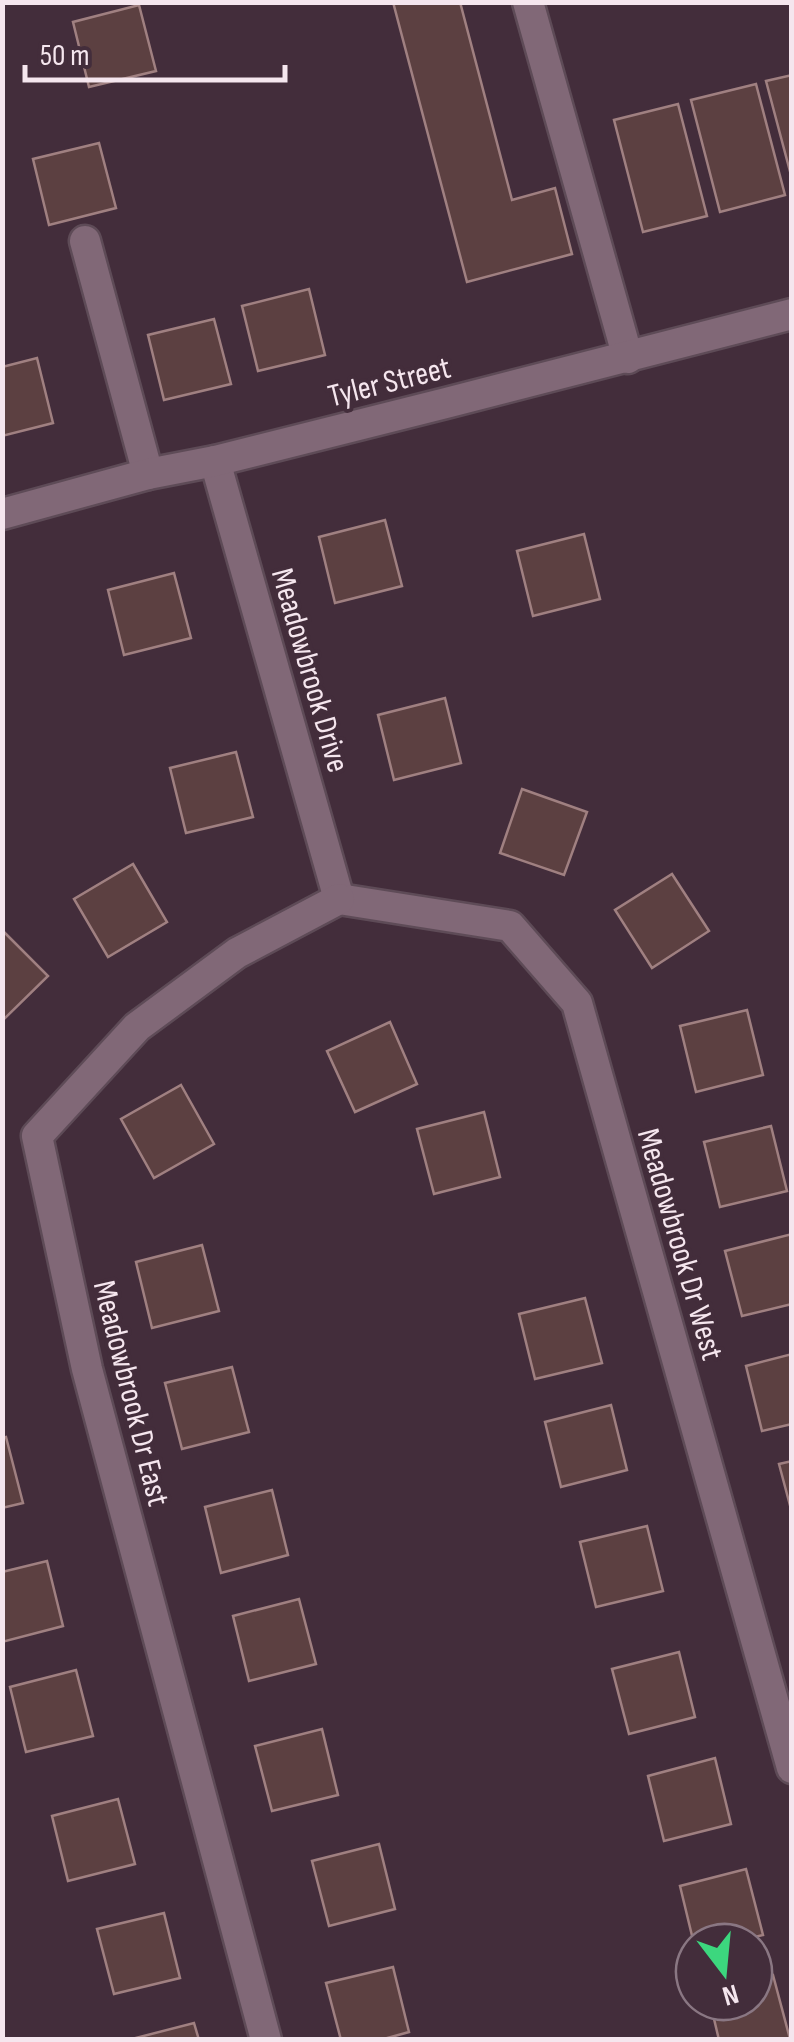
<svg xmlns="http://www.w3.org/2000/svg" width="794" height="2042" font-family="'Sofia Sans Condensed',sans-serif">
	<rect width="100%" height="100%" fill="#432d3b"/>
	<g fill="#5c4041" stroke="#a08081" stroke-width="2.5">
		<polygon points="393,2 460,2 512,200 555,188 572,254 467,282"/>
		<polygon points="139,5 156,71 89,87 73,22"/>
		<polygon points="792,75 792,179 766,81"/>
		<polygon points="756,84 785,195 720,212 691,100"/>
		<polygon points="678,104 707,216 643,232 614,120"/>
		<polygon points="99,143 116,208 49,225 33,159"/>
		<polygon points="309,289 325,355 258,371 242,306"/>
		<polygon points="214,319 231,384 164,400 148,335"/>
		<polygon points="37,358 53,423 2,436 2,367"/>
		<polygon points="385,520 402,586 335,603 319,537"/>
		<polygon points="584,534 600,599 533,616 517,551"/>
		<polygon points="174,573 191,638 124,655 108,590"/>
		<polygon points="445,698 461,763 394,780 378,715"/>
		<polygon points="236,752 253,817 186,833 170,768"/>
		<polygon points="522,789 587,812 564,875 500,853"/>
		<polygon points="133,864 167,922 108,957 74,899"/>
		<polygon points="672,874 709,931 652,968 615,910"/>
		<polygon points="2,930 48,976 2,1021"/>
		<polygon points="747,1010 763,1075 696,1092 680,1026"/>
		<polygon points="390,1022 417,1084 355,1112 327,1051"/>
		<polygon points="181,1085 214,1144 154,1178 121,1119"/>
		<polygon points="484,1112 500,1177 434,1194 417,1129"/>
		<polygon points="771,1126 787,1191 720,1207 704,1142"/>
		<polygon points="792,1234 792,1304 742,1316 725,1251"/>
		<polygon points="202,1245 219,1311 152,1328 136,1262"/>
		<polygon points="585,1298 602,1363 535,1379 519,1314"/>
		<polygon points="792,1354 792,1424 762,1431 746,1366"/>
		<polygon points="232,1367 249,1432 182,1449 165,1383"/>
		<polygon points="611,1405 627,1470 561,1487 545,1422"/>
		<polygon points="6,1437 23,1503 2,1508 2,1438"/>
		<polygon points="792,1461 792,1513 779,1464"/>
		<polygon points="272,1490 288,1555 221,1573 205,1507"/>
		<polygon points="647,1526 663,1591 596,1607 580,1542"/>
		<polygon points="47,1561 63,1626 2,1642 2,1572"/>
		<polygon points="299,1599 316,1664 249,1681 233,1616"/>
		<polygon points="679,1652 695,1717 629,1734 612,1669"/>
		<polygon points="76,1670 93,1736 26,1752 10,1687"/>
		<polygon points="322,1729 338,1795 272,1811 255,1746"/>
		<polygon points="715,1758 731,1824 664,1841 648,1776"/>
		<polygon points="118,1799 135,1864 68,1881 52,1816"/>
		<polygon points="379,1844 395,1909 329,1926 312,1861"/>
		<polygon points="746,1869 763,1935 735,1942 694,1944 680,1886"/>
		<polygon points="164,1913 180,1978 114,1994 97,1929"/>
		<polygon points="393,1967 409,2032 380,2040 341,2040 326,1983"/>
		<polygon points="773,1975 790,2039 719,2040 710,2002 754,2002 754,1979"/>
		<polygon points="194,2023 199,2040 128,2040"/>
	</g>
	<g fill="none" stroke-linecap="round" stroke-linejoin="round">
		<g stroke="#5e4b57" stroke-width="35">
			<g id="minor">
				<polyline points="528,2 628,358"/>
				<polyline points="85,241 148,474"/>
				<polyline points="215,461 339,899"/>
				<polyline points="2,514 148,474 215,461 446,403 792,314"/>
				<polyline points="339,899 510,926 577,1003 792,1768"/>
				<polyline points="266,2040 87,1369 37,1136 137,1027 237,953 339,899"/>
			</g>
		</g>
		<use href="#minor" stroke="#816877" stroke-width="30"/>
	</g>
	<g text-anchor="middle" stroke-width="8" stroke-linejoin="round" paint-order="stroke">
		<g font-size="32" fill="#f5e6ee" stroke="#432d3b">
			<text transform="translate(389 381) rotate(-14)" y="11">Tyler Street</text>
			<text transform="translate(311 670) rotate(74)" y="11">Meadowbrook Drive</text>
			<text transform="translate(681 1244) rotate(74)" y="11">Meadowbrook Dr West</text>
			<text transform="translate(132 1393) rotate(76)" y="11">Meadowbrook Dr East</text>
		</g>
	</g>
	<rect width="794" height="2042" fill="none" stroke="#f5e6ee" stroke-width="10"/>
	<g transform="translate(724 1972) rotate(164)"><circle r="48" fill="#432d3b" stroke="#8a7783" stroke-width="2.5"/>
	<path d="M0-8L18 38L0 25L-18 38Z" fill="#3cd77e"/>
	<text y="-15" font-size="28" font-weight="bold" text-anchor="middle" fill="#f5e6ee">N</text>
	</g>
	<path d="M25 65v15h260v-15" fill="none" stroke="#f5e6ee" stroke-width="5"/>
	<text x="40" y="65" font-size="30" fill="#f5e6ee" stroke="#432d3b" stroke-width="8" paint-order="stroke">50 m</text>
</svg>
